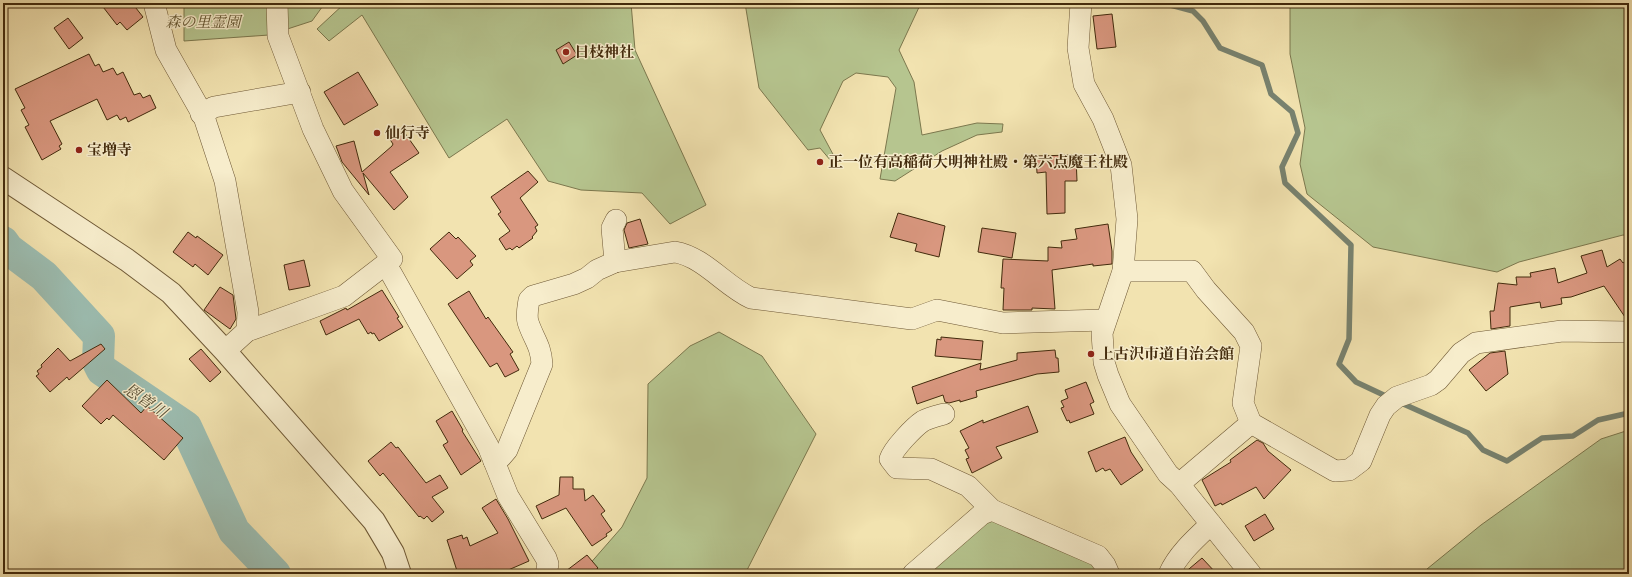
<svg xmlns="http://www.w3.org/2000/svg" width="1632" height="577" font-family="'Gentium Book Plus','Noto Serif JP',serif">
	<rect width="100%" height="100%" fill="#f2e3b0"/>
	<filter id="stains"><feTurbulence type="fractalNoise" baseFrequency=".005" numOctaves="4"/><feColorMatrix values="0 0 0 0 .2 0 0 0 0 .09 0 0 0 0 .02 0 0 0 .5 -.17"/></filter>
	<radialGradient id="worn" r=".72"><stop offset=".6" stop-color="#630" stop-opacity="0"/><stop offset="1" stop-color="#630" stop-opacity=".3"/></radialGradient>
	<g fill="#b6c58f" stroke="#7c784e">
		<polygon points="184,3 325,3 312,21 269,35 184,41"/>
		<polygon points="345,3 631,3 635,50 706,205 670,224 642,193 581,190 548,181 507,119 449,158 362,15 329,41 317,29"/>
		<polygon points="745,3 921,3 899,50 914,82 922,135 977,123 1003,124 1002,132 977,135 942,151 895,181 880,179 896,88 888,77 856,73 843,81 820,130 835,158 831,161 820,148 808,150 759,88"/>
		<polygon points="1290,3 1629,3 1629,236 1623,235 1519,262 1497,272 1373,247 1307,194 1300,164 1305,128 1290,54"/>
		<polygon points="719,332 762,356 816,434 745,574 581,574 622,527 647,478 648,384 690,346"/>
		<polygon points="1629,430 1629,574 1428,574 1427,569 1481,525 1601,439"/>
		<polygon points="997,518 1094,564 1099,574 921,574 988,521"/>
	</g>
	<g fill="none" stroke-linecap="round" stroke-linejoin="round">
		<g stroke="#78826f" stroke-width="5.5">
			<polyline points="1163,3 1193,11 1203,21 1220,48 1262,65 1271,94 1292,112 1298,133 1282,167 1285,183 1351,245 1349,339 1339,364 1356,382 1390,398"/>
			<polyline points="1399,402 1468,433 1483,450 1507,461 1542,438 1573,436 1598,420 1629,413"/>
		</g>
		<polyline stroke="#9cbdb1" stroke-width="32" points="3,242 8,249 44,276 99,336 98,362 102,370 186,427 234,531 275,574"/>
	</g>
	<g fill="#d9977f" stroke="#422a0c">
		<polygon points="100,3 132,3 143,17 127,30 120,22 117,25"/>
		<polygon points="1112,14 1116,47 1097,49 1093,16"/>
		<polygon points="68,18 83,38 69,49 54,28"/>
		<polygon points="569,42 577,55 563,64 556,50"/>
		<polygon points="89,54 95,66 99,64 103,72 113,68 117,75 123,72 134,95 140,93 143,98 150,95 156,108 128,122 126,117 120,120 117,115 107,120 97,99 50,121 62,144 59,146 61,149 42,160 25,127 29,125 21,110 25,108 15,89"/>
		<polygon points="358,72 378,105 344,125 324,92"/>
		<polygon points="402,129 419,153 390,172 408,197 394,210 363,173 369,195 342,162 336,146 354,141 362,172 392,146 393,144 389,138"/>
		<polygon points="1072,155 1073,157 1076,157 1077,181 1065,181 1065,213 1047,214 1046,172 1037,173 1036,156"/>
		<polygon points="528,171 538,182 520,198 538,225 535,227 537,231 532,237 533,238 519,248 517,246 512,250 510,248 506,250 499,239 510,231 498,214 501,212 491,197"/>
		<polygon points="898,213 945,226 939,257 915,251 917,244 890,237"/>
		<polygon points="640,219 648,244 629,248 624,230 627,223"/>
		<polygon points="1108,224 1112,251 1112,264 1093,266 1093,264 1052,270 1055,309 1032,308 1032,310 1003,310 1004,288 1001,288 1003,259 1048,261 1048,247 1062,248 1061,241 1077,239 1075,229"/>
		<polygon points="982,228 1016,233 1012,258 978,252"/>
		<polygon points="188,232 196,238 197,236 223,255 208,275 195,264 193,267 173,252"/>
		<polygon points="449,232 456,239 458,237 476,256 470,261 473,265 457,279 430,249"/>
		<polygon points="1602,250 1607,267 1620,259 1623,263 1629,259 1629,320 1627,320 1604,286 1571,297 1561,298 1562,304 1541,308 1540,302 1510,307 1510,326 1491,329 1490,311 1494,311 1498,283 1517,285 1516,277 1531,277 1530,273 1555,268 1558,283 1587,273 1581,256"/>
		<polygon points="304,260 310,286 289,290 284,265"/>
		<polygon points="220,287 233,295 236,319 230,329 204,310"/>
		<polygon points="382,290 399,317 397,318 403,327 379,341 374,333 372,334 371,332 368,334 359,319 326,335 320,321 346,308 347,310"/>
		<polygon points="469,291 486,319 488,317 513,352 510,354 519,370 505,377 497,363 490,367 448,304"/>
		<polygon points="941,337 983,341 981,360 935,356 937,339 941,340"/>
		<polygon points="101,344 105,349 69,380 67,377 50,392 36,376 39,374 37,371 42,367 41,365 58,348 70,361"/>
		<polygon points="201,349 221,372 210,382 189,359"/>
		<polygon points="1055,350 1056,358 1058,358 1059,372 1037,374 976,391 977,397 960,402 960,400 949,403 945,402 943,395 917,404 912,387 981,363 980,370 1017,360 1017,353"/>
		<polygon points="1505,351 1508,374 1486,391 1469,370 1490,353"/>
		<polygon points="107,380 141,413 147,406 183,438 164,460 113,415 109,420 107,418 101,424 82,406"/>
		<polygon points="1086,382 1094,402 1090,404 1094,414 1070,423 1069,420 1067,421 1061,408 1064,407 1061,401 1068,398 1065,390"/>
		<polygon points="1028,406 1038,432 996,447 1002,458 972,473 966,459 969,458 965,450 969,448 960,431 983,420 983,423"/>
		<polygon points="452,411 463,430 462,431 481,461 461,475 443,445 448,442 436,421"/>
		<polygon points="1125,437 1131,452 1143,470 1121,485 1110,469 1105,471 1103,468 1096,472 1088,452"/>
		<polygon points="1257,440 1263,443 1268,451 1291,470 1264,499 1256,487 1222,505 1221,503 1215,506 1202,480 1231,462 1230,460"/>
		<polygon points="391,442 396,448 398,447 426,483 440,475 448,488 432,497 444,512 432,522 427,516 424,519 420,516 419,517 383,473 380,476 368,461"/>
		<polygon points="560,477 573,477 573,489 584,489 585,501 593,495 605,511 601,514 612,530 606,534 607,536 592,546 566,508 542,519 536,506 559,495"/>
		<polygon points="496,499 508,519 529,561 499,574 458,574 447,540 462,535 463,539 467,537 470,546 498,533 482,508"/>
		<polygon points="1265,514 1274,529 1254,541 1245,526"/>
		<polygon points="587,555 598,568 591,574 562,574"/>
		<polygon points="1202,558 1217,574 1183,574"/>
	</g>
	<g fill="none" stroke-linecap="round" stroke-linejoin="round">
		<g stroke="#6e5835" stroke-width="22">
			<g id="minor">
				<polyline points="154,3 166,50 204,117 225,181 248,312 247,331"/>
				<polyline points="1081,3 1078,48 1084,84 1103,119 1121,165 1127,219 1123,271 1102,333 1104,362 1108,375 1120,404 1168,474 1179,484 1251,574"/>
				<polyline points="201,114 214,107 300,92"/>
				<polyline points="615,262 612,228 616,220"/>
				<polyline points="385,265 391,273 488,446 508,496 546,558 548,564 546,574"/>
				<polyline points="1123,271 1192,271 1206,290 1244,332 1251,346 1243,403 1251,423 1335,471 1349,470 1361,461 1380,415 1386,406 1397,397 1431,385 1438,380 1461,353 1476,343 1562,331 1629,332"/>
				<polyline points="225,351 247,331 344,296 392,259 343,191 313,129 278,36 277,3"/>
				<path d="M944,414C937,416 929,418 923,421C914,427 893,449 890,459L897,468L931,469L968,486L992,510"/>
				<path d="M494,461L501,457L507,450L542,364C541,345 533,338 528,322C526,315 528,307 529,300L533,296L574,284L587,278L597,270L615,262L675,252C704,257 725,286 751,298L912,319L937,310L1003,323L1105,320"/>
				<polyline points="1179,484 1251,423"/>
				<polyline points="913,574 982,514 992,510 1098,556 1105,565 1109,574"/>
				<path d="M1169,574C1178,554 1195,539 1211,524"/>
			</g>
		</g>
		<g stroke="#6e5835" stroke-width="24">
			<polyline id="tertiary" points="3,178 127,260 171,293 225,351 374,521 393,553 400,574"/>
		</g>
		<use href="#minor" stroke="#f7edcc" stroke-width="21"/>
		<use href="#tertiary" stroke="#f7edcc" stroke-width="22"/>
	</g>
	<g fill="#8f2418" stroke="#f7edcc" stroke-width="1.5">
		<circle cx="566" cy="52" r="4"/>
		<circle cx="377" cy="133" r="4"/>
		<circle cx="79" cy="150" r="4"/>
		<circle cx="820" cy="162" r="4"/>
		<circle cx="1091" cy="354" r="4"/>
	</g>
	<g text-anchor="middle" stroke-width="3" stroke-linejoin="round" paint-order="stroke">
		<g font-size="15" font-style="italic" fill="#5f512d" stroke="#f7edcc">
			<text x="203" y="27">森の里霊園</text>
		</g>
		<g font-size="15" font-weight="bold" fill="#422a0c" stroke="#f7edcc" text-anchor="start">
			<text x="574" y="57">日枝神社</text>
			<text x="385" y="138">仙行寺</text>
			<text x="87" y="155">宝増寺</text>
			<text x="828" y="167">正一位有高稲荷大明神社殿・第六点魔王社殿</text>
			<text x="1099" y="359">上古沢市道自治会館</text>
		</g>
		<g font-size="16" font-style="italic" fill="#584f35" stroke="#f7edcc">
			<text transform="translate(146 400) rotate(34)" y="6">恩曽川</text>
		</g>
	</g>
	<rect width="1632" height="577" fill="none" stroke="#f2e3b0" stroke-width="16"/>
	<rect x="4" y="4" width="1624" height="569" fill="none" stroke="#422a0c" stroke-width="2"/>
	<rect x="8" y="8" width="1616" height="561" fill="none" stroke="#422a0c"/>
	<rect width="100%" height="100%" filter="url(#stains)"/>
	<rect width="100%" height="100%" fill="url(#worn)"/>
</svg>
